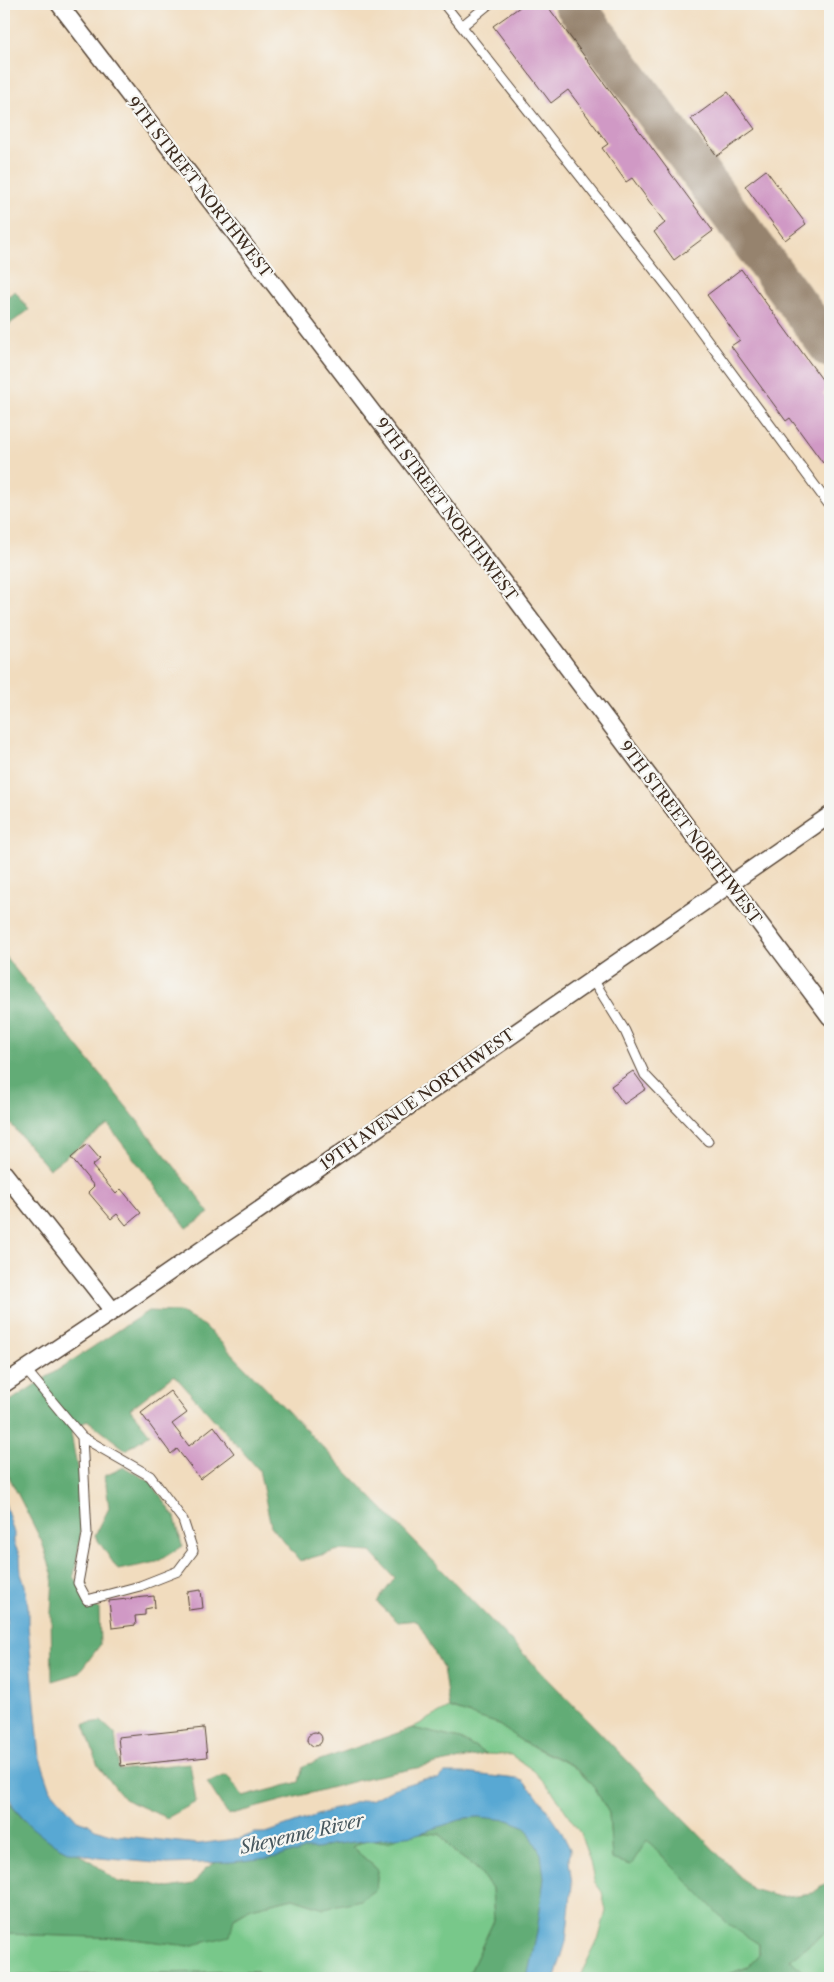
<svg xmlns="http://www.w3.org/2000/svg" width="834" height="1982" font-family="'Libre Caslon Text',serif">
	<rect width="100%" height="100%" fill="#f6f6f2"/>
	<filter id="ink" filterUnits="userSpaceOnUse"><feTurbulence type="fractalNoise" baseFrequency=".02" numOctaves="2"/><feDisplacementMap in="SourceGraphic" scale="10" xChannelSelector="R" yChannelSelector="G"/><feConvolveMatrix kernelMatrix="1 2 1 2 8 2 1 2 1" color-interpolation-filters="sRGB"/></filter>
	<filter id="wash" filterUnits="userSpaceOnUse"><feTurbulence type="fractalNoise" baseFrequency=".0096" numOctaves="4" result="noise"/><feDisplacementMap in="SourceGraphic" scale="20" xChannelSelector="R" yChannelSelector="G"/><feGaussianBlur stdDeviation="1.12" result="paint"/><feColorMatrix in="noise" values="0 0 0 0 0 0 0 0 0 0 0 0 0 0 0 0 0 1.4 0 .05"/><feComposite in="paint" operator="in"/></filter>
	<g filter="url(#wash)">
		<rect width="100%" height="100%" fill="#f1dcbe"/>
		<g fill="#78c88a" stroke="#5a7954">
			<polygon points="449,1708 496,1723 523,1742 571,1765 592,1784 609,1813 612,1859 647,1840 729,1924 759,1944 759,1955 748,1967 717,1978 579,1978 599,1937 606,1911 602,1892 594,1881 590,1862 580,1833 553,1792 534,1771 511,1755 486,1754 460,1739 412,1728"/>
			<polygon points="411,1832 440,1834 453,1851 476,1868 492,1888 494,1920 471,1970 461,1978 263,1978 257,1971 4,1976 4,1934 125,1938 189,1946 251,1908 293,1898 324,1908 376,1889 378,1870 352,1847 366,1840"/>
			<polygon points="830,1929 830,1978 809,1978 790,1959"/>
		</g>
		<g fill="#62ac76" stroke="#4e6b4a">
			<polygon points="15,291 29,310 4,328 4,299"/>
			<polygon points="4,955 191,1187 209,1213 187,1228 108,1125 49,1169 4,1116"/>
			<polygon points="148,1311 179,1312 205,1326 752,1889 780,1897 813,1893 830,1880 830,1929 790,1959 809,1978 717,1978 748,1967 759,1955 759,1944 729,1925 647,1840 631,1865 612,1859 609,1813 592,1784 572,1765 523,1742 496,1723 449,1708 443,1668 417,1620 398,1622 377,1602 395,1578 371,1552 339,1550 300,1561 271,1526 259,1470 174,1375 130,1409 150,1434 126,1450 87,1420 71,1433 79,1479 81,1534 74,1576 85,1596 99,1609 100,1645 79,1673 52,1681 51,1613 53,1576 42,1542 4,1467 4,1405"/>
			<polygon points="124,1467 151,1482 175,1517 182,1546 157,1562 118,1570 95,1536 109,1508 105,1476"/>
			<polygon points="101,1721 115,1734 119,1770 190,1763 196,1802 167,1818 124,1799 98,1766 84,1724"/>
			<polygon points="412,1728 460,1739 486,1754 367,1778 228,1815 207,1782 227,1775 243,1797 299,1782 303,1766"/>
			<polygon points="4,1797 25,1821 60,1844 92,1862 118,1882 148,1883 169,1888 193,1884 206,1868 229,1855 274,1839 521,1812 569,1885 568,1921 547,1974 542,1978 461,1978 471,1970 494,1920 492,1888 476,1868 453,1851 440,1834 411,1832 388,1842 366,1840 352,1847 378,1870 376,1889 361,1900 324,1908 293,1898 251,1908 234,1918 230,1936 189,1946 125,1938 4,1934"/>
			<polygon points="257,1971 263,1978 4,1978 4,1976"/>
		</g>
		<polygon fill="#59a8d3" stroke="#4a6978" points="4,1500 14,1533 14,1543 20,1556 21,1574 25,1585 28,1606 28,1625 40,1758 51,1790 77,1820 87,1823 95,1829 115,1835 198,1844 242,1838 255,1833 266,1833 337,1808 364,1800 371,1800 392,1789 424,1779 438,1779 445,1773 465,1773 517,1779 523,1781 536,1794 560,1829 570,1849 569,1861 572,1885 566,1942 555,1978 527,1978 537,1932 544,1878 541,1854 526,1827 508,1820 479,1817 466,1818 414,1835 329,1845 319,1849 305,1849 297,1853 289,1853 278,1857 233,1862 167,1864 99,1858 70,1852 46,1839 30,1826 13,1807 4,1785 4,1669 7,1619 4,1590"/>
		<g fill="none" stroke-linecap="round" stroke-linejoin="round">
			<polyline stroke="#96836e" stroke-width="40" points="574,4 830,348"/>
		</g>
		<g id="blocks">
			<g fill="#d099c5">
				<polygon points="524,4 546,4 713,231 674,260 654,232 665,223 632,178 626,182 602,148 608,144 568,90 551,103 493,26"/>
				<polygon points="728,92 755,129 717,156 691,119"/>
				<polygon points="766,170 806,224 785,240 745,186"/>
				<polygon points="741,269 829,389 823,393 830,403 830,457 823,463 790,418 786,421 731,346 740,340 707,295"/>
				<polygon points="633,1071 646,1089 624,1104 611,1086"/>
				<polygon points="87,1144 100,1159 92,1166 116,1194 121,1189 141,1213 126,1225 117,1214 111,1219 88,1192 94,1186 71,1158"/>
				<polygon points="170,1391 187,1413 172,1424 189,1446 214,1426 234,1453 200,1479 177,1449 171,1454 141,1413"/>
				<polygon points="201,1590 203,1608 189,1610 187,1592"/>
				<polygon points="154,1596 155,1607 145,1609 145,1615 135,1616 136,1625 112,1628 109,1601"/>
				<polygon points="204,1728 207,1757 121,1766 118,1737"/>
				<circle cx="315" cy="1739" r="7"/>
			</g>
		</g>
	</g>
	<g filter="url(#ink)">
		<use href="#blocks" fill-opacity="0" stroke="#564536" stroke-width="1"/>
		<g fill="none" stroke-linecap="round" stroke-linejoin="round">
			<g stroke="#564536" stroke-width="11">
				<g id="service">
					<polyline points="444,4 675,296 830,506"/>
					<polyline points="462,26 489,4"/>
					<polyline points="592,978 625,1031 645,1075 708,1141"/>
					<polyline points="26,1370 82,1437 150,1476 183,1520 193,1551 178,1571 140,1586 87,1600 78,1583 87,1534 82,1437"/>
				</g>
			</g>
			<g stroke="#564536" stroke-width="19">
				<g id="minor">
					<polyline points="59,4 509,590 830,1017"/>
					<polyline points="4,1173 113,1311"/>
					<polyline points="4,1384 113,1311 830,815"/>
				</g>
			</g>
			<use href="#service" stroke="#fff" stroke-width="9"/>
			<use href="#minor" stroke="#fff" stroke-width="16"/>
		</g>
	</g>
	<g text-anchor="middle" stroke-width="4.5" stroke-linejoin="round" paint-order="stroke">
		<g font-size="16" fill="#3b2a1e" stroke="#f6f6f2">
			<text transform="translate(200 187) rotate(52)" y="6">9TH STREET NORTHWEST</text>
			<text transform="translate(447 509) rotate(53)" y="6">9TH STREET NORTHWEST</text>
			<text transform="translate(691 832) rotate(53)" y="6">9TH STREET NORTHWEST</text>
			<text transform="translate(417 1099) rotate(-35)" y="6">19TH AVENUE NORTHWEST</text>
		</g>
		<g font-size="18" font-style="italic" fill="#46565d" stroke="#f6f6f2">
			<text transform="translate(302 1834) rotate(-13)" y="6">Sheyenne River</text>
		</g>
	</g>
	<rect width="834" height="1982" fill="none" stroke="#f6f6f2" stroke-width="20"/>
</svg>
